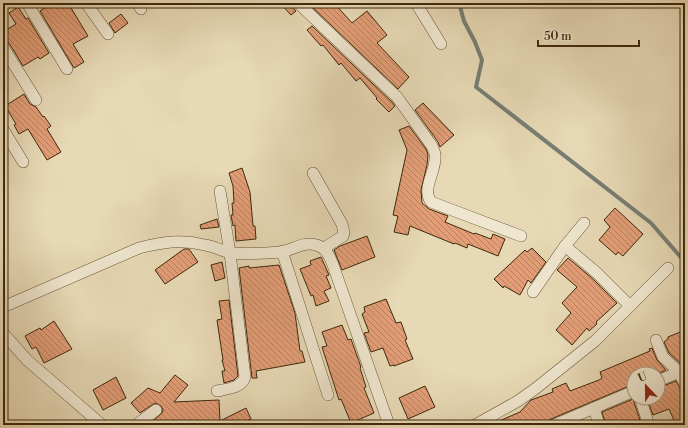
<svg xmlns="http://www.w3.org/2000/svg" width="688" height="428" font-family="'Libre Bodoni',serif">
	<defs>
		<pattern id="building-back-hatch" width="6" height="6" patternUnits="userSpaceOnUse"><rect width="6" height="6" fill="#e39e77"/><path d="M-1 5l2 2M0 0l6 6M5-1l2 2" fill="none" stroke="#b98160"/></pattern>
	</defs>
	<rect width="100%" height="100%" fill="#e7d9b5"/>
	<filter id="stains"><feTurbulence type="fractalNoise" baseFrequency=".005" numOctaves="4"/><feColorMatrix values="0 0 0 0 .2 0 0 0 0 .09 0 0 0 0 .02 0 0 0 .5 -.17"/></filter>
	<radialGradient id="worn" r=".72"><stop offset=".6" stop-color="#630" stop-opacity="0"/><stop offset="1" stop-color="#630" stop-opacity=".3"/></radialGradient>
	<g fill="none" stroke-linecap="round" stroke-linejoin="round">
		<polyline stroke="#777e74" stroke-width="4" points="459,3 464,21 475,42 482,60 476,87 651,223 685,262"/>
	</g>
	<g fill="url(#building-back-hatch)" stroke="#3f280c">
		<polygon points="43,3 68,3 88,36 73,44 84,62 74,68 40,11 46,7"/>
		<polygon points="280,3 291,3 293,8 296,11 291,15"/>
		<polygon points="308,3 334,3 352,23 367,11 387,35 377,43 409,77 398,89"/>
		<polygon points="18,7 26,19 28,18 49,53 40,59 38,57 23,66 9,43 3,40 3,32 16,24 9,13"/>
		<polygon points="121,14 128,23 115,33 109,23"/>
		<polygon points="312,26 392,102 395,106 389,112 376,99 377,98 360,78 356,81 341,63 339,65 323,45 321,46 307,30"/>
		<polygon points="24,94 30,104 36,107 43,117 44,116 51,126 47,129 61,152 47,160 28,129 19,134 14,125 16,124 5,106"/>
		<polygon points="423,103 454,135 440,147 438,142 415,110"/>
		<polygon points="409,126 426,149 428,155 427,165 421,190 422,203 429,209 448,216 445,222 474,234 475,233 491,239 493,234 505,239 498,256 468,244 467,248 455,243 454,244 410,226 408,235 394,232 398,216 393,215 407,150 399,130"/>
		<polygon points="242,168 250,192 253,226 255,226 256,239 236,241 235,225 233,226 231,215 233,215 232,203 234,203 233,186 229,173"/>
		<polygon points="615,208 643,234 623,256 618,252 616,255 599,240 610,227 604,220"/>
		<polygon points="217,219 219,227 201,229 200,225"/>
		<polygon points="367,236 375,257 342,270 334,250 340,246"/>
		<polygon points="532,248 546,262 531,283 528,280 520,295 504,286 503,288 494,279 525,250 527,252"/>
		<polygon points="184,249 189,249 198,262 165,284 155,270"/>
		<polygon points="321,257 329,275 326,276 331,288 324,291 329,301 316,306 313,295 311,296 300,269 311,265 310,261"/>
		<polygon points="568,258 592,278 617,303 596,322 597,324 589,331 587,328 572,345 556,330 571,313 562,303 577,287 557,270"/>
		<polygon points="222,262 225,278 215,281 211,265"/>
		<polygon points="279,265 295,313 300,351 302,351 305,362 256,371 257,378 252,378 239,268 249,266 249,268"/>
		<polygon points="386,299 396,323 401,322 407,339 405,340 413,359 394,366 394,365 390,366 383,348 371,352 364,333 369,332 362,314 365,312 364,307"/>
		<polygon points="229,300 238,376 234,380 224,383 222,371 225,371 222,360 223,360 217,320 222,319 219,301"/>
		<polygon points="54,321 72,349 44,363 36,347 32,349 25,336 40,328 41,330"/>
		<polygon points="342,325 348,340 351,339 361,367 360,368 366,387 364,388 374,413 351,423 341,399 339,400 322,347 327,346 322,332"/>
		<polygon points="685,330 685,363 681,364 669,353 664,342 668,339 668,337"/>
		<polygon points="652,348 657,360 666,370 657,374 634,374 634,384 551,419 548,421 547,425 490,425 520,412 531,400 553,392 552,389 566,383 570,391 599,380 602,378 600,372 650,351 649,349"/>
		<polygon points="175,375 188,385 174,402 219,400 220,421 246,408 251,419 237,425 156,425 153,421 162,413 163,410 161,406 155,403 140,413 131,403 148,388 160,393"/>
		<polygon points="116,377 126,398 103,410 93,390"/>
		<polygon points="676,381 681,390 685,392 685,425 676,425 669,409 653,415 647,398 658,398 658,388"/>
		<polygon points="425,386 435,407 408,419 399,398"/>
		<polygon points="633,399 640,420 627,425 606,425 602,412"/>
	</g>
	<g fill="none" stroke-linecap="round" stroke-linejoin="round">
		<g stroke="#695436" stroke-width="12">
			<g id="street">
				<polyline points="27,3 67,69"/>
				<polyline points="86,3 108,34"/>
				<polyline points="137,3 141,9"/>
				<path d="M298,3L397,97L432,146C433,149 435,152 435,155C437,170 421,189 431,202L521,236"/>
				<polyline points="416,3 441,44"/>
				<polyline points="3,47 36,100"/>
				<polyline points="3,129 23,162"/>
				<polyline points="313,173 342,224 344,233 343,236 324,248"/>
				<polyline points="282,251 328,395"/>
				<polyline points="533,292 565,246"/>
				<polyline points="630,306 668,268"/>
				<path d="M3,307L139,248C163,242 180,239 205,245C214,246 223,252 231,253C244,254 268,253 281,252C293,250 303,241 316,245C326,247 330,257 333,265L389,425"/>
				<polyline points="3,333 27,360 102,425"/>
				<polyline points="656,340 663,357 679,372 685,385"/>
				<polyline points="658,381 684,370"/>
				<path d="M217,391C227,389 242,388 245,377L230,253L220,191"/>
				<polyline points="640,398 649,425"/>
				<polyline points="594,408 599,425"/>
				<polyline points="136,425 156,410"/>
				<polyline points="475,425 518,401 535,389 595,341 630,306 597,273 565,246 584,223"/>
				<polyline points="554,425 634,391"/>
			</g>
		</g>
		<use href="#street" stroke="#efe6cf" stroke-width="11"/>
	</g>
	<rect width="688" height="428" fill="none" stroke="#e7d9b5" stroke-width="16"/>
	<rect x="4" y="4" width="680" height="420" fill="none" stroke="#3f280c" stroke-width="2"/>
	<rect x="8" y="8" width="672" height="412" fill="none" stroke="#3f280c"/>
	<g transform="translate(646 386) rotate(338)"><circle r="19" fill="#efe6cf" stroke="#a99a81"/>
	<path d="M0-3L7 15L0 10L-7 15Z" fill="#8f2418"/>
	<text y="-6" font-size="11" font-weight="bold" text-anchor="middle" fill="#3f280c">U</text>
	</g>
	<path d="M538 40v6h101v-6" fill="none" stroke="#3f280c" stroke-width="2"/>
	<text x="544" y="40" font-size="12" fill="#3f280c" stroke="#efe6cf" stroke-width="3" paint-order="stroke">50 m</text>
	<rect width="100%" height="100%" filter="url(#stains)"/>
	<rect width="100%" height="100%" fill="url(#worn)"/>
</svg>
